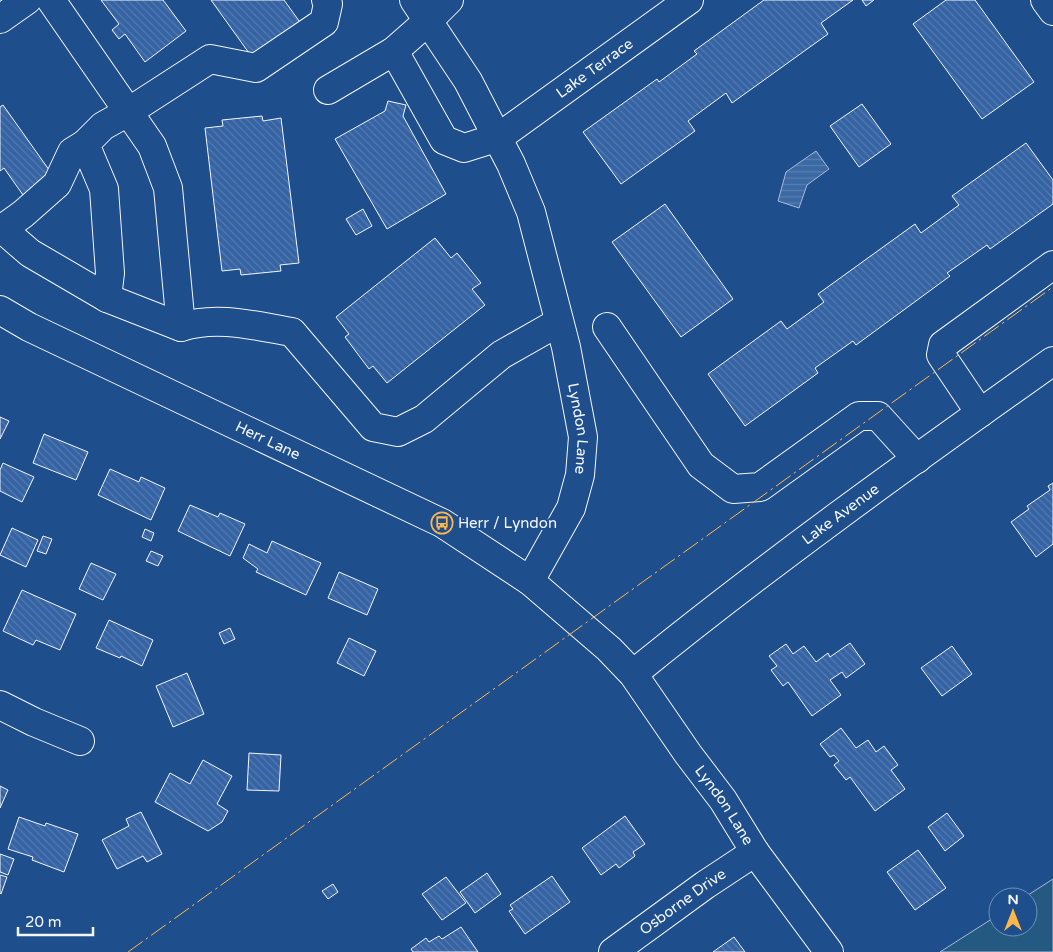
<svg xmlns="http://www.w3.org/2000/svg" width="1053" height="952" font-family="'Varela Round',sans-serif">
	<defs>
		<pattern id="water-rules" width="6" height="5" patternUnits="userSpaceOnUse" patternTransform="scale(1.25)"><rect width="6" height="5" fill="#3b69a3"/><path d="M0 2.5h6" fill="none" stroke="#587fb1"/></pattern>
		<pattern id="building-back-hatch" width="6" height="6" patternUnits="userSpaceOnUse" patternTransform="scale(1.25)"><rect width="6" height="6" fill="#3563a3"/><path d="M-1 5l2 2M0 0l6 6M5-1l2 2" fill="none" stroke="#537ab1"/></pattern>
	</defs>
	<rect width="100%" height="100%" fill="#1f4e8c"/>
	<polygon fill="#245a82" stroke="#a8bbd7" points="1053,879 1053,952 940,952 998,915 998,927 1028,927 1028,897 1025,897"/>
	<polygon fill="url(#water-rules)" stroke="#a8bbd7" points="816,151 829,169 807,185 799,208 778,201 786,172"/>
	<g fill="url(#building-back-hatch)" stroke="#f2f6ff">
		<polygon points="101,0 163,0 186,31 145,62 125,34 119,39 112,30 119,24"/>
		<polygon points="211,0 284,0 302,25 254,60"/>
		<polygon points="764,0 853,0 821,23 828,34 732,103 726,93 688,121 695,131 621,184 583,132 657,79 659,82 697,54 694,51"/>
		<polygon points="862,0 874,0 866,6"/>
		<polygon points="946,0 975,0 1034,82 982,119 913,24"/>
		<polygon points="388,101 406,105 403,116 446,194 387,229 335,139 385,111"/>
		<polygon points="862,104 891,144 859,167 830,126"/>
		<polygon points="3,105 52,174 23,195 4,168 0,171 0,107"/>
		<polygon points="262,116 263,121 281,118 299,263 280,265 281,271 241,275 240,269 222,271 205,128 223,126 222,120"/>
		<polygon points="1026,143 1053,180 1053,204 990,249 987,245 947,273 950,276 856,345 853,341 815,368 818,373 745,426 708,374 781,321 787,329 824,302 818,294 915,224 921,233 959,205 952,196"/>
		<polygon points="665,204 733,299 681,337 612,242"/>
		<polygon points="363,209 372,226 356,235 346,219"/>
		<polygon points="435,238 451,258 457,253 481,283 472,289 485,305 387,383 373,366 369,369 345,337 349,334 336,317"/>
		<polygon points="0,417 9,421 0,439"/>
		<polygon points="44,434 88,452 76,480 33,463"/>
		<polygon points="3,463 34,477 22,502 0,491 0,470"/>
		<polygon points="110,469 139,482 141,477 165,488 151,520 98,495"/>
		<polygon points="1053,483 1053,544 1036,557 1011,522 1029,509 1027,506 1050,490 1048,486"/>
		<polygon points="190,505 218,517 220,513 245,524 230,556 178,531"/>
		<polygon points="12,528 38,540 26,567 0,555"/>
		<polygon points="145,529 154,533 151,541 142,537"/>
		<polygon points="43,536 52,539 46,554 37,551"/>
		<polygon points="272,541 321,563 306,595 256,572 258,569 243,558 249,544 267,553"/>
		<polygon points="151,551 163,556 158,566 146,561"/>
		<polygon points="91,563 116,574 103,600 79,589"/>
		<polygon points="339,572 378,589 367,615 328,598"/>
		<polygon points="22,590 76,614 60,650 36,640 33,645 3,631"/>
		<polygon points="109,620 153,640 142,666 121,656 120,658 96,648"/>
		<polygon points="230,628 235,639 224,644 219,633"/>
		<polygon points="349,638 376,651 364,676 337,663"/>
		<polygon points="850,643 865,664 846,678 842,672 830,680 841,695 812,716 788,682 783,686 771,670 777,666 769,656 786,644 793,654 804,646 816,662 828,653 830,657"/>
		<polygon points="952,646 972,674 942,696 921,668"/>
		<polygon points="187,673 204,714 173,727 156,686"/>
		<polygon points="841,728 856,748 868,740 876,752 884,746 898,765 891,770 905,789 875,811 850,777 846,780 834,765 839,761 834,755 830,757 820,744"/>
		<polygon points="249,753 281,755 279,791 247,790"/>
		<polygon points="203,760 232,776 217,804 228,811 222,822 208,831 155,802 170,773 190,784"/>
		<polygon points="0,786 8,790 0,808"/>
		<polygon points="141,812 162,854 147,862 143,856 117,869 102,840 129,826 126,819"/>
		<polygon points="947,813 964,836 945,851 928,827"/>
		<polygon points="625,816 645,844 633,852 635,856 619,868 616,864 601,875 582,848"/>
		<polygon points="19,817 45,826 46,823 78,834 64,872 32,860 33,857 8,849"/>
		<polygon points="918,850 946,888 915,910 887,872"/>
		<polygon points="0,854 14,859 8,875 0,872"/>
		<polygon points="487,873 501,894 475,913 460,892"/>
		<polygon points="0,875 7,877 1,894 0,893"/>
		<polygon points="552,876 570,902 525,934 509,911 513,909 510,905"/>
		<polygon points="446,877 466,903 442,920 422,894"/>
		<polygon points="333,884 338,892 328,899 322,891"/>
		<polygon points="461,927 478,952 413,952 411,949 426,938 429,942 439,936 442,939"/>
		<polygon points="734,937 745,952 713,952"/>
	</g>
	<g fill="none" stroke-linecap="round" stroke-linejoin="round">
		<g stroke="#f2f6ff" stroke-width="30">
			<g id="minor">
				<polyline points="51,0 152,146 168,188 181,327"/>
				<path id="s1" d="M414,0L468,81L511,164L531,212L566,347L583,437L580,475L571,508L530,581"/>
				<polyline points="1045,0 1053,11"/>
				<polyline points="0,19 27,0"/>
				<path id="s2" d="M394,51L444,140L464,148L499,137L689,0"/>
				<polyline points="328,90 394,51 428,21 449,0"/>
				<path d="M0,227L30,253L107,298L181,327C217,315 256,326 292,332L373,427L398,432L424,419L501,355L559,322"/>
				<polyline points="2,229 23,214 57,184 72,152 85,144"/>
				<polyline points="107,298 110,273 104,189 85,144 103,126 128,112 210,59 256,68 324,22 328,4 326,0"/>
				<polyline points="607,327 701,465 733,489 760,487 859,416 878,416 917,459"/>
				<polyline points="980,413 941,355 943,345 1053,265"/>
				<path id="s3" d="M633,674C768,564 911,462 1053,361"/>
				<polyline points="0,705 34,722 80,741"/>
				<path id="s4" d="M613,952L705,885L755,852"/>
			</g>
		</g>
		<g stroke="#f2f6ff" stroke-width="30">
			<g id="major">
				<path id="s5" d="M0,310L29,327L442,523L530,581L609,649L633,674L688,754L723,800L755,852L829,952"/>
			</g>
		</g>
		<use href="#minor" stroke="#1f4e8c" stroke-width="28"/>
		<use href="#major" stroke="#1f4e8c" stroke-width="28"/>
		<polyline stroke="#ffb74d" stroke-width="1" stroke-dasharray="18 4 2.5 4" stroke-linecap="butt" points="128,952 1053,287"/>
	</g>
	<defs>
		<g id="bus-ring" transform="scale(1.125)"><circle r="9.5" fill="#1f4e8c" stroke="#ffb74d" stroke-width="1.5"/><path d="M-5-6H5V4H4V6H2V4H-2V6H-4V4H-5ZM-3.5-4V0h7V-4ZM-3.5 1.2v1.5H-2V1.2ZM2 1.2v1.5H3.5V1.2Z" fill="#ffb74d"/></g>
	</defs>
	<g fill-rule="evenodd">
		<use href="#bus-ring" x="442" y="523"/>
	</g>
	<g text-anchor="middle" stroke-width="4" stroke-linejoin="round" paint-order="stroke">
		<g font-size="15" fill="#f2f6ff" stroke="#1f4e8c">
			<text dy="5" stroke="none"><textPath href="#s2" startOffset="278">Lake Terrace</textPath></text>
			<text dy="5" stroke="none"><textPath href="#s1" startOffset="465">Lyndon Lane</textPath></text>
			<text dy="5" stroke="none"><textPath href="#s5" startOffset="298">Herr Lane</textPath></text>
			<text dy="5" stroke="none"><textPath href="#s3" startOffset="262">Lake Avenue</textPath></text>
			<text dy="5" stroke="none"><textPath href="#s5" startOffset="895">Lyndon Lane</textPath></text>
			<text dy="5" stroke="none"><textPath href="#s4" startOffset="86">Osborne Drive</textPath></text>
		</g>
		<g font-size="15" fill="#f2f6ff" stroke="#1f4e8c" text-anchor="start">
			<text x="458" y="528">Herr / Lyndon</text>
		</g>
	</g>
	<g transform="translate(1013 912)"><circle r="24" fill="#1f4e8c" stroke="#7391ba"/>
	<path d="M0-4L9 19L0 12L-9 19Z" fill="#ffb74d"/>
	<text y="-8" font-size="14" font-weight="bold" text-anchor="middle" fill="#f2f6ff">N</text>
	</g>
	<path d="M18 927v8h75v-8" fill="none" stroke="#f2f6ff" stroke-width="2.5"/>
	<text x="25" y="927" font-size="15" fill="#f2f6ff" stroke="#1f4e8c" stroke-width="4" paint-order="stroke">20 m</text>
</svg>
